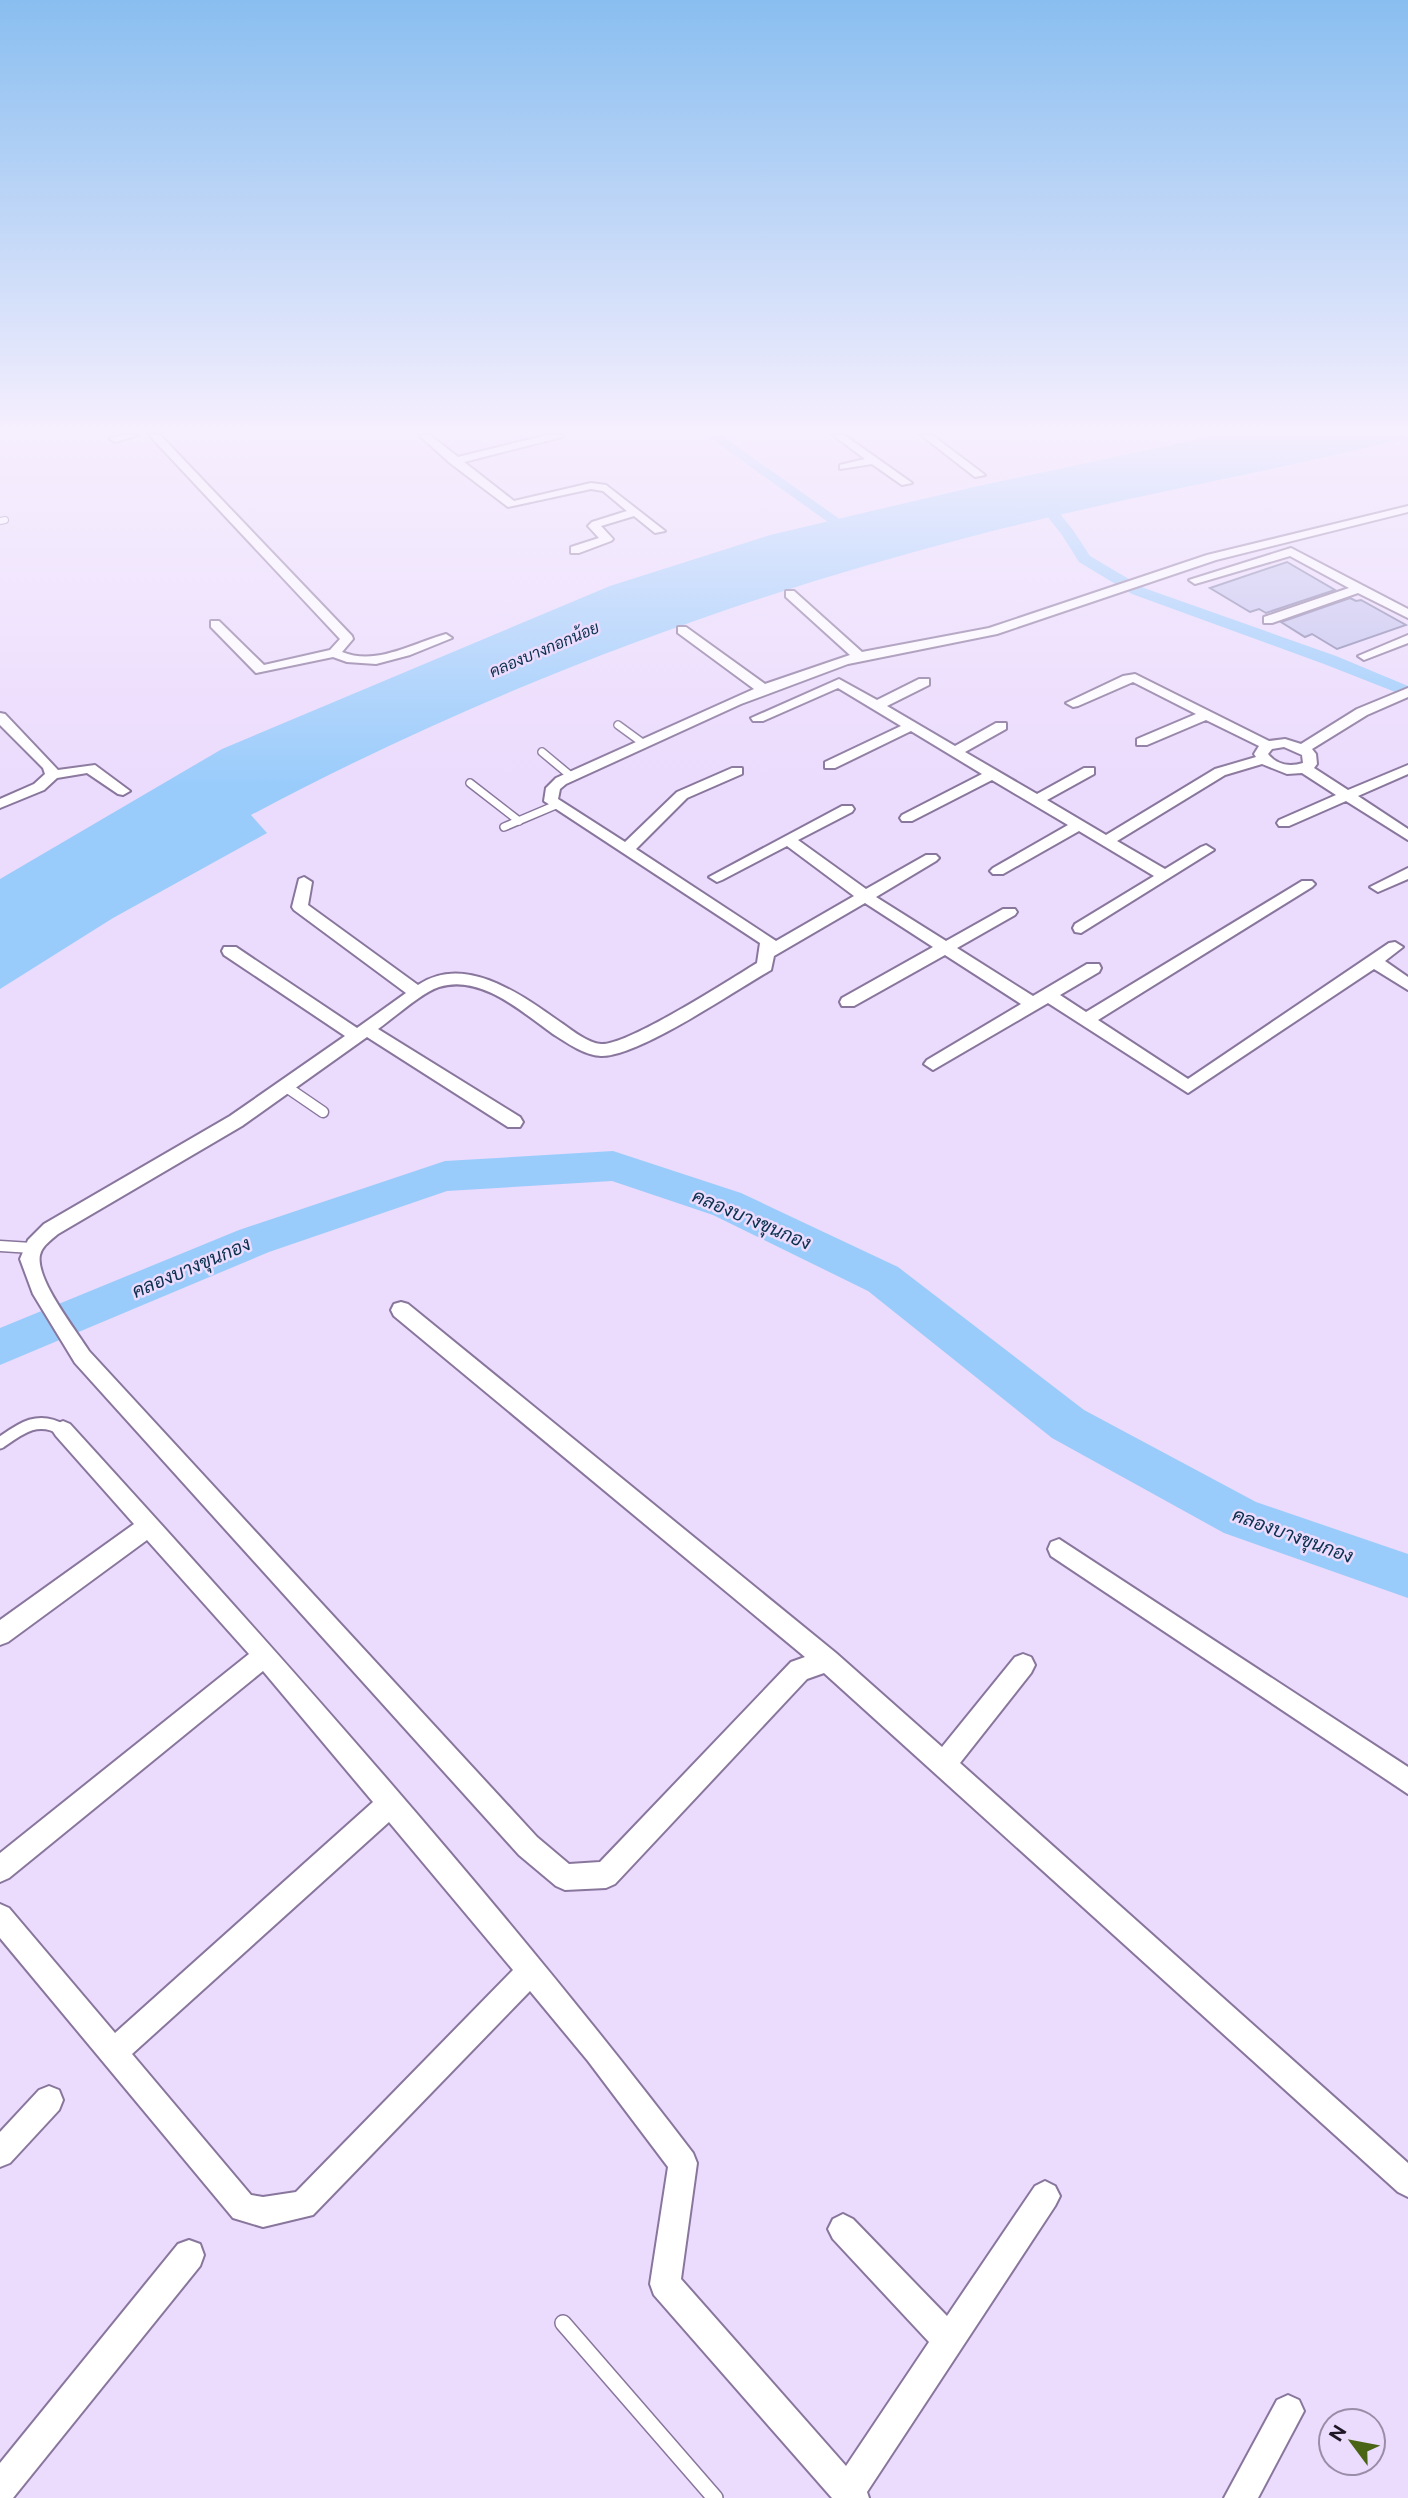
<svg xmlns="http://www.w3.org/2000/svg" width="1408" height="2498" font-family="'Public Sans',Sarabun,sans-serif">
	<rect width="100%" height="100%" fill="#ebdbfd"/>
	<path fill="#9accfb" d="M1218,435H1408V438C1265,473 1119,498 977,535C725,600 480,693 251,815L267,833L113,918L0,989V879L222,749L610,586L770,535L978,486Z"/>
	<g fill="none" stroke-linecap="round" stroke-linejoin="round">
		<g fill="#9accfb" fill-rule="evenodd">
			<polygon points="706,435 721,435 865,537 863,540 853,540"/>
			<polygon points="1039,493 1044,494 1073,530 1090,556 1144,588 1336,656 1408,686 1408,697 1324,664 1132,594 1079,562 1062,535 1032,497"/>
		</g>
		<polygon fill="#9accfb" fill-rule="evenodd" points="613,1151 741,1193 898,1267 1084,1410 1256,1502 1408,1554 1408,1598 1224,1533 1052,1438 868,1291 713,1215 612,1181 447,1191 269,1252 0,1365 0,1328 239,1230 445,1161"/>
	</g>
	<g fill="#c3c2ed" stroke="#807ea7" stroke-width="2">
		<polygon points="1287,562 1335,590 1266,613 1259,609 1250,612 1210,588"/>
		<polygon points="1350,598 1356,601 1361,600 1406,625 1337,649 1312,634 1305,637 1281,622"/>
	</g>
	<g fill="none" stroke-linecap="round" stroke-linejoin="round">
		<g stroke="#89769c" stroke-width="8">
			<polyline id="service-far4" points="0,521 5,520"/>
		</g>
		<g stroke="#89769c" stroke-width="10">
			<g id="service-far3">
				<polyline points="618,725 644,744"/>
				<polyline points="542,752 572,777"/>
				<polyline points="470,783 519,821"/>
				<polyline points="504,827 556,805"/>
			</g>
		</g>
		<g stroke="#89769c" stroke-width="13">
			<g id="service-far2">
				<polyline points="285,1086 323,1112"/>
				<polyline points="0,1246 32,1248"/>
			</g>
		</g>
		<g stroke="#89769c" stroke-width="15">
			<path id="service-far1" d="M0,1443C21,1428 38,1415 63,1430"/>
		</g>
		<g stroke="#89769c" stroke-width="18">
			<polyline id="service" points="563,2323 715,2498"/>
		</g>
		<g stroke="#89769c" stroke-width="4">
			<g id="minor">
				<polygon points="120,435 138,435 115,442 110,439"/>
				<path d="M149,435H160L352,636L353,639L342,652C377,666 413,643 446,634L452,638L410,655L376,664L347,662L333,657L256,673L211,627V621H219L264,665L330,650L340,639Z"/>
				<polygon points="419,435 430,435 458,457 547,435 563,435 562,437 464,462 514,501 591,483 606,485 665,531 655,533 634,516 601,526 613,539 611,541 579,553 571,553 571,547 599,538 588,526 592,522 627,511 603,491 591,489 508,507 450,463"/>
				<polygon points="833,435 844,435 912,483 902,485 872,464 840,469 840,465 865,459"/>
				<polygon points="921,435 932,435 985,475 975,477"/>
				<path d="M1408,506V512L1216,560L997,634L848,664L741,704L566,784L560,789L558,799L625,842L677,792L732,768H742V774L687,798L636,849L776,941L854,896L787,846L722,880L717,882L709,877L842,806H852L854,809L852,812L798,840L866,889L926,855H936L939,858L936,861L876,897L946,941L1003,909H1015L1017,912L1015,915L957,948L1033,996L1087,964H1099L1101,968L1099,972L1060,995L1086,1012L1302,881H1312L1315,884L1312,887L1098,1020L1188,1079L1389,943L1395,942L1403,947L1385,961L1408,977V990L1374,969L1188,1093L1048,1003L933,1070L924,1064L927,1060L1021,1004L945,955L854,1006H842L840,1002L842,998L933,947L865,903L774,956L771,970C736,990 638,1057 601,1056C584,1055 567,1043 553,1034C522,1012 481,974 439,987C421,993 395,1017 378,1029L520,1117L523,1122L520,1127H508L367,1037L242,1126L58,1234C51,1240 42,1246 40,1255C35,1279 76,1330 89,1351L537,1837L569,1864L600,1862L791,1662L805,1657L394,1316L391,1310L394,1304L401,1302L408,1304L836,1653L942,1747L1015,1657L1023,1654L1031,1657L1035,1665L1031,1673L960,1763L1408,2163V2197L1398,2192L824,1673L807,1679L615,1884L606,1888L565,1890L556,1886L519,1855L75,1363L33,1294L20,1259L28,1240L44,1224L230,1116L345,1036L224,955L222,951L224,947H236L357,1028L406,993L294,910L292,907L299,879L304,877L312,882L308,905L418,985C466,952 524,997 563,1024C573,1031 588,1043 601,1044C627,1046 729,980 757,963L760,943L544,801L546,788L556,778L754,689L678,633V627H686L765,684L850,655L786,597V591H794L862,652L989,628L1207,555Z"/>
				<polygon points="1291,548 1408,609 1408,618 1358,593 1272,623 1264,623 1264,617 1349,588 1290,556 1195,584 1189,580"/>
				<polygon points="1408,635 1408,643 1364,660 1358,656"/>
				<path d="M1135,674L1269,741L1285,739L1301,744L1357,709L1408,688V697L1367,715L1312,749L1316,754L1317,764L1314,768L1348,790L1408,765V774L1358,796L1408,829V840L1346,801L1289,826H1279L1277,823L1279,820L1336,795L1302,773L1287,774L1262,764L1225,775L1117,841L1165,869L1201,847L1206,845L1214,850L1081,933L1075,932L1073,928L1075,924L1154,876L1079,831L1003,874H993L990,871L993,868L1068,825L992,780L912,821H902L900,818L902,815L982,774L911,731L835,768H825V762L901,726L838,688L763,721H753L751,718L839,679L877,700L919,679H929V685L887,706L955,746L996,723H1006V729L965,752L1037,794L1084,768H1094V774L1047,800L1106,835L1215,769L1256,757L1254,754L1259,746L1206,720L1147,745H1137V739L1196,714L1133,682L1078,706L1073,707L1066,703L1123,676ZM1284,747L1302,755L1303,763C1290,767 1277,765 1268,754L1272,749Z"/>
				<polygon points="0,713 5,714 58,770 95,765 130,791 123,795 118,794 87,773 57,778 44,790 0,808 0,799 34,784 45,774 43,768 0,725"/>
				<polygon points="1408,868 1408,879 1378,892 1370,887"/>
				<path d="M63,1421L70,1424C285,1660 499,1899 693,2153L697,2163L681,2279L846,2466L929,2342L833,2239L828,2229L833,2219L843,2214L853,2219L947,2316L1035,2186L1045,2181L1055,2186L1060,2196L1055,2206L867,2492L869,2498H832L654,2295L650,2284L668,2167L588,2061L530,1991L313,2215L263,2227L233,2218L0,1938V1904L9,1908L115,2033L373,1802L263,1671L9,1878L0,1882V1853L249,1654L147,1540L8,1642L0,1645V1620L134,1524L56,1436L52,1430L56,1424ZM389,1822L513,1970L296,2192L263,2197L251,2195L132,2054Z"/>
				<polygon points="1059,1539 1408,1767 1408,1794 1051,1556 1048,1549 1051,1542"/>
				<polygon points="49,2086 59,2090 63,2100 59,2110 10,2163 0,2167 0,2132 39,2090"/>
				<polygon points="189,2240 200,2244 204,2255 200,2266 13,2498 0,2498 0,2463 178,2244"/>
				<polygon points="1288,2395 1299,2400 1304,2411 1258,2498 1224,2498 1277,2400"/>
			</g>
		</g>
		<use href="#service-far4" stroke="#fff" stroke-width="6"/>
		<use href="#service-far3" stroke="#fff" stroke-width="7"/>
		<use href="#service-far2" stroke="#fff" stroke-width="10"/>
		<use href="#service-far1" stroke="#fff" stroke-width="11"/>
		<use href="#service" stroke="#fff" stroke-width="15"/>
		<use href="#minor" fill="#fff" fill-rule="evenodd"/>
	</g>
	<linearGradient id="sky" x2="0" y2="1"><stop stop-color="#89bef0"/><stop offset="0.55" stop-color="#f6effe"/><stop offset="1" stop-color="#f6effe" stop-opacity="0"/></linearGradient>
	<rect width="1408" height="784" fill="url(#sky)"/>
	<g text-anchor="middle" stroke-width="5" stroke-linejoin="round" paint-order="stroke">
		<g font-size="16" font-style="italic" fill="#0a304e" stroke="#ebdbfd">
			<text transform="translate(544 649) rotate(-23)" y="6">คลองบางกอกน้อย</text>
		</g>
		<g font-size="19" font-style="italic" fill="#0a304e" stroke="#ebdbfd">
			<text transform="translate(752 1219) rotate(23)" y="7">คลองบางขุนกอง</text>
			<text transform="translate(191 1267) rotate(-23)" y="7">คลองบางขุนกอง</text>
			<text transform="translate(1293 1535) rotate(20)" y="7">คลองบางขุนกอง</text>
		</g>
	</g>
	<g transform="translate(1352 2442) rotate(302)"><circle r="33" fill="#ebdbfd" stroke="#998da7" stroke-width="2"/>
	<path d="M0-5L12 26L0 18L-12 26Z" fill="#496415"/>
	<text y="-10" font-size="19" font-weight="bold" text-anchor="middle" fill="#1e1726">N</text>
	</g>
</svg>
